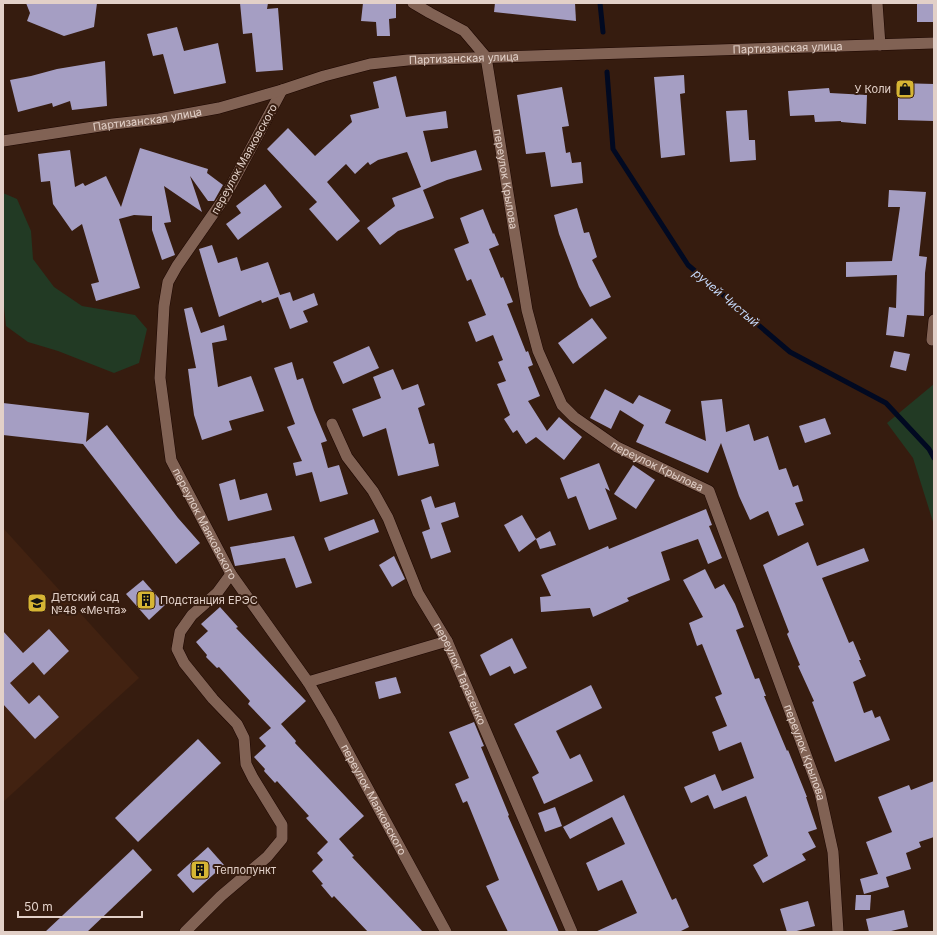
<svg xmlns="http://www.w3.org/2000/svg" width="937" height="935" font-family="Inter,sans-serif">
	<rect width="100%" height="100%" fill="#361c0f"/>
	<polygon fill="#422211" points="3,528 139,678 3,802"/>
	<g fill="#223a24">
		<polygon points="3,193 17,199 31,231 33,259 54,287 82,306 135,315 147,329 139,363 114,373 58,351 28,342 6,326 3,297"/>
		<polygon points="934,384 934,525 913,458 887,423"/>
	</g>
	<g fill="none" stroke-linecap="round" stroke-linejoin="round">
		<g stroke="#010921" stroke-width="5">
			<polyline points="600,3 603,32"/>
			<polyline points="607,72 613,149 688,265 790,352 886,403 929,449 934,458"/>
		</g>
	</g>
	<g fill="#a59ec3">
		<polygon points="26,3 97,3 94,27 64,36 27,21 30,13"/>
		<polygon points="240,3 268,3 267,9 278,8 283,70 256,72 252,33 243,34"/>
		<polygon points="363,3 396,3 396,18 389,19 390,36 377,36 376,22 361,21"/>
		<polygon points="495,3 575,3 576,21 494,12"/>
		<rect x="917" y="3" width="17" height="19"/>
		<polygon points="177,27 184,51 218,43 226,83 174,94 163,54 153,56 147,34"/>
		<polygon points="105,61 107,106 72,110 70,101 53,107 52,103 18,112 10,80 31,76 57,69"/>
		<polygon points="684,75 685,93 680,94 685,155 661,158 654,77"/>
		<polygon points="396,76 406,117 446,111 448,128 423,131 431,162 476,150 482,170 447,180 423,190 434,218 398,231 380,245 367,228 395,206 392,198 421,187 407,152 378,160 370,165 368,162 355,174 346,164 327,182 360,221 337,241 309,209 317,202 267,149 288,128 315,156 352,122 350,115 379,108 373,82"/>
		<polygon points="898,83 934,84 934,121 898,120"/>
		<polygon points="562,87 569,126 562,127 566,153 570,152 572,163 581,162 583,183 551,187 545,152 526,154 517,95"/>
		<polygon points="829,88 830,93 867,95 866,124 841,122 841,121 815,122 814,115 790,116 788,91"/>
		<polygon points="747,110 749,140 755,140 756,160 730,162 726,111"/>
		<polygon points="140,148 208,169 207,173 223,185 214,201 208,201 190,176 202,212 164,186 171,222 164,223 175,255 162,260 152,230 152,216 134,215 119,219 140,288 96,301 91,284 99,282 82,224 72,231 53,204 50,181 41,182 38,154 70,150 75,187 83,183 85,186 106,176 121,207"/>
		<polygon points="265,184 282,207 238,240 226,224 241,213 236,206"/>
		<polygon points="889,190 926,192 919,256 927,257 925,273 924,316 907,315 904,337 886,335 889,307 896,308 897,275 846,277 846,262 892,261 900,207 888,207"/>
		<polygon points="577,208 584,233 589,232 597,257 592,260 611,297 590,307 579,287 559,234 554,215"/>
		<polygon points="483,209 493,234 494,233 499,245 489,249 501,278 503,277 513,302 507,304 526,352 528,351 533,365 528,367 540,396 528,401 547,431 559,417 582,437 564,460 536,437 526,444 517,430 513,433 504,419 510,415 497,384 506,381 498,362 503,360 493,335 476,342 468,322 486,315 471,279 467,281 454,249 469,243 460,218"/>
		<polygon points="212,245 218,263 237,257 241,271 268,262 280,295 290,292 293,301 314,293 318,305 303,311 308,322 290,329 278,297 262,303 261,300 219,317 199,249"/>
		<polygon points="192,307 201,333 224,325 227,340 212,343 218,387 251,376 264,411 229,421 232,430 202,440 194,415 188,369 196,368 184,309"/>
		<polygon points="592,318 607,338 573,364 558,343"/>
		<polygon points="369,346 379,368 343,384 333,362"/>
		<polygon points="894,351 910,354 906,371 890,367"/>
		<polygon points="292,362 297,380 303,378 314,410 327,441 321,443 328,468 339,465 348,494 320,502 312,472 296,476 293,463 302,461 287,427 295,424 274,368"/>
		<polygon points="393,369 402,390 418,384 425,405 418,408 429,444 434,443 439,466 398,476 386,428 363,437 352,409 381,398 373,377"/>
		<polygon points="605,389 633,404 639,395 671,410 665,423 706,441 701,401 722,399 726,432 749,424 754,441 768,436 779,470 786,468 793,487 798,485 803,501 795,503 804,525 778,536 768,511 750,520 739,496 721,443 708,473 636,442 644,425 620,410 611,429 590,418"/>
		<polygon points="3,403 89,413 86,442 107,425 178,518 200,543 176,564 83,444 3,435"/>
		<polygon points="825,418 831,434 805,443 799,426"/>
		<polygon points="599,463 610,491 605,488 617,519 589,530 576,496 568,499 560,478"/>
		<polygon points="633,465 655,480 636,509 614,494"/>
		<polygon points="235,479 240,500 267,493 272,510 228,521 219,484"/>
		<polygon points="431,496 435,508 455,502 459,517 441,523 451,552 431,559 422,532 430,529 421,500"/>
		<polygon points="706,509 712,525 709,526 722,558 708,564 698,539 661,552 670,580 627,598 629,601 593,617 590,608 541,612 540,597 551,596 541,575 608,546 609,549"/>
		<polygon points="522,515 536,539 519,552 504,525"/>
		<polygon points="374,519 379,532 329,551 324,538"/>
		<polygon points="550,531 556,545 540,549 536,539"/>
		<polygon points="294,536 312,583 296,588 285,558 235,566 230,547"/>
		<polygon points="808,542 817,566 864,548 869,561 822,578 849,643 853,641 861,660 859,660 866,676 853,682 864,713 872,710 875,718 880,716 890,740 835,762 812,702 814,701 798,666 800,665 787,634 789,632 763,565"/>
		<polygon points="394,556 405,579 392,587 379,565"/>
		<polygon points="705,569 715,589 724,584 735,604 744,627 736,630 755,679 759,678 766,696 764,696 787,751 788,750 807,797 806,797 817,829 808,832 816,847 802,854 806,860 763,883 753,865 768,856 746,796 714,809 708,795 691,803 684,787 715,774 722,791 754,778 741,742 719,751 712,732 727,726 715,697 722,694 702,644 697,646 689,623 703,617 683,580"/>
		<polygon points="143,580 165,605 149,620 126,594"/>
		<polygon points="220,607 238,627 236,628 306,701 281,724 296,741 295,743 364,816 339,839 354,856 352,857 423,932 368,932 334,896 332,898 321,885 323,884 312,871 323,860 317,853 328,842 306,818 309,816 277,781 275,783 264,771 265,769 254,757 266,746 259,738 271,728 248,704 250,701 219,667 217,668 206,657 207,655 196,642 208,631 201,624"/>
		<polygon points="49,629 69,651 44,675 33,662 10,683 29,704 39,695 59,717 35,739 3,704 3,631 23,653"/>
		<polygon points="512,638 527,668 514,674 510,666 490,676 480,655"/>
		<polygon points="396,677 401,693 379,699 375,682"/>
		<polygon points="591,685 602,708 556,731 570,759 580,754 593,781 544,804 532,777 539,773 514,724"/>
		<polygon points="474,722 484,746 481,747 509,815 508,816 559,932 508,932 486,886 499,880 467,801 463,803 455,784 469,778 449,732"/>
		<polygon points="198,739 221,763 138,842 115,818"/>
		<polygon points="934,781 934,837 919,842 921,847 906,853 911,869 886,877 889,887 864,894 860,879 878,874 866,842 892,832 878,797 909,785 911,790"/>
		<polygon points="624,795 672,900 676,898 689,927 679,932 595,932 637,913 622,880 598,891 586,863 625,844 612,817 570,839 563,827"/>
		<polygon points="555,807 562,826 545,832 538,813"/>
		<polygon points="208,847 224,865 193,893 177,875"/>
		<polygon points="133,849 152,870 87,932 45,932"/>
		<polygon points="856,895 871,895 870,910 855,910"/>
		<polygon points="808,901 815,926 793,932 787,932 780,909"/>
		<polygon points="904,910 908,927 887,932 869,932 866,919"/>
	</g>
	<g fill="none" stroke-linecap="round" stroke-linejoin="round">
		<g stroke="#1c0600" stroke-width="12">
			<g id="minor">
				<path id="s1" d="M413,3L430,13L464,31L486,57L527,310L538,351L562,405L574,417L617,447L709,491L820,793L833,852L838,932"/>
				<polyline points="877,3 880,45"/>
				<path id="s2" d="M282,90L225,197L177,266L168,282L164,306L160,378L171,460L231,574L308,682L330,719L446,932"/>
				<path id="s3" d="M3,141L113,124L159,119L219,108L282,90L324,76L370,64L408,60L934,43"/>
				<polyline points="932,340 934,320"/>
				<path id="s4" d="M332,424L347,457L373,491L388,518L418,593L447,641L572,932"/>
				<polyline points="308,682 447,641"/>
				<polyline points="185,932 221,896 267,857 282,839 282,825 253,778 246,764 244,738 237,724 213,699 184,663 177,649 180,632 192,615 217,593 231,574"/>
			</g>
		</g>
		<use href="#minor" stroke="#816254" stroke-width="11"/>
	</g>
	<defs>
		<g id="shop-square" transform="scale(1)"><rect x="-9" y="-9" width="18" height="18" rx="4" fill="#d6b534" stroke="#361c0f"/><path d="M-5-2.5h2.3a2.7 3.5 0 0 1 5.4 0H5L5.5 6h-11ZM-1.5-2.5h3a1.5 2.3 0 0 0-3 0Z" fill="#111"/></g>
		<g id="building-square" transform="scale(1)"><rect x="-9" y="-9" width="18" height="18" rx="4" fill="#d6b534" stroke="#361c0f"/><path d="M-4-6H4V6H1V3H-1V6H-4ZM-2.5-4.3h1.7v1.8h-1.7ZM.8-4.3h1.7v1.8H.8ZM-2.5-1h1.7V.8h-1.7ZM.8-1h1.7V.8H.8Z" fill="#111"/></g>
		<g id="school-square" transform="scale(1)"><rect x="-9" y="-9" width="18" height="18" rx="4" fill="#d6b534" stroke="#361c0f"/><path d="M0-5L7-2L0 1L-7-2ZM-4 1L0 2.5L4 1V4Q0 6-4 4Z" fill="#111"/></g>
	</defs>
	<g fill-rule="evenodd">
		<use href="#shop-square" x="905" y="89"/>
		<use href="#building-square" x="146" y="600"/>
		<use href="#school-square" x="37" y="603"/>
		<use href="#building-square" x="200" y="870"/>
	</g>
	<g text-anchor="middle" stroke-width="4" stroke-linejoin="round" paint-order="stroke">
		<g font-size="11" fill="#e2d0c8" stroke="#361c0f">
			<text dy="4" stroke="none"><textPath href="#s3" startOffset="794">Партизанская улица</textPath></text>
			<text dy="4" stroke="none"><textPath href="#s3" startOffset="470">Партизанская улица</textPath></text>
			<text dy="4" stroke="none"><textPath href="#s3" startOffset="146">Партизанская улица</textPath></text>
			<text transform="translate(244 159) rotate(-61)" y="4">переулок Маяковского</text>
			<text dy="4" stroke="none"><textPath href="#s1" startOffset="216">переулок Крылова</textPath></text>
			<text dy="4" stroke="none"><textPath href="#s1" startOffset="564">переулок Крылова</textPath></text>
			<text dy="4" stroke="none"><textPath href="#s2" startOffset="475">переулок Маяковского</textPath></text>
			<text dy="4" stroke="none"><textPath href="#s4" startOffset="282">переулок Тарасенко</textPath></text>
			<text dy="4" stroke="none"><textPath href="#s1" startOffset="900">переулок Крылова</textPath></text>
			<text dy="4" stroke="none"><textPath href="#s2" startOffset="799">переулок Маяковского</textPath></text>
		</g>
		<g font-size="11" fill="#e2d0c8" stroke="#361c0f" text-anchor="start">
			<text x="891" y="93" text-anchor="end">У Коли</text>
			<text x="51" y="601">Детский сад<tspan x="51" dy="13">№48 «Мечта»</tspan></text>
			<text x="160" y="604">Подстанция ЕРЭС</text>
			<text x="214" y="874">Теплопункт</text>
		</g>
		<g font-size="12" font-style="italic" fill="#c5d8f9" stroke="#361c0f">
			<text transform="translate(726 298) rotate(40)" y="4">ручей Чистый</text>
		</g>
	</g>
	<rect width="937" height="935" fill="none" stroke="#e2d0c8" stroke-width="8"/>
	<path d="M18 911v6h124v-6" fill="none" stroke="#e2d0c8" stroke-width="2"/>
	<text x="24" y="911" font-size="12" fill="#e2d0c8" stroke="#361c0f" stroke-width="3" paint-order="stroke">50 m</text>
</svg>
